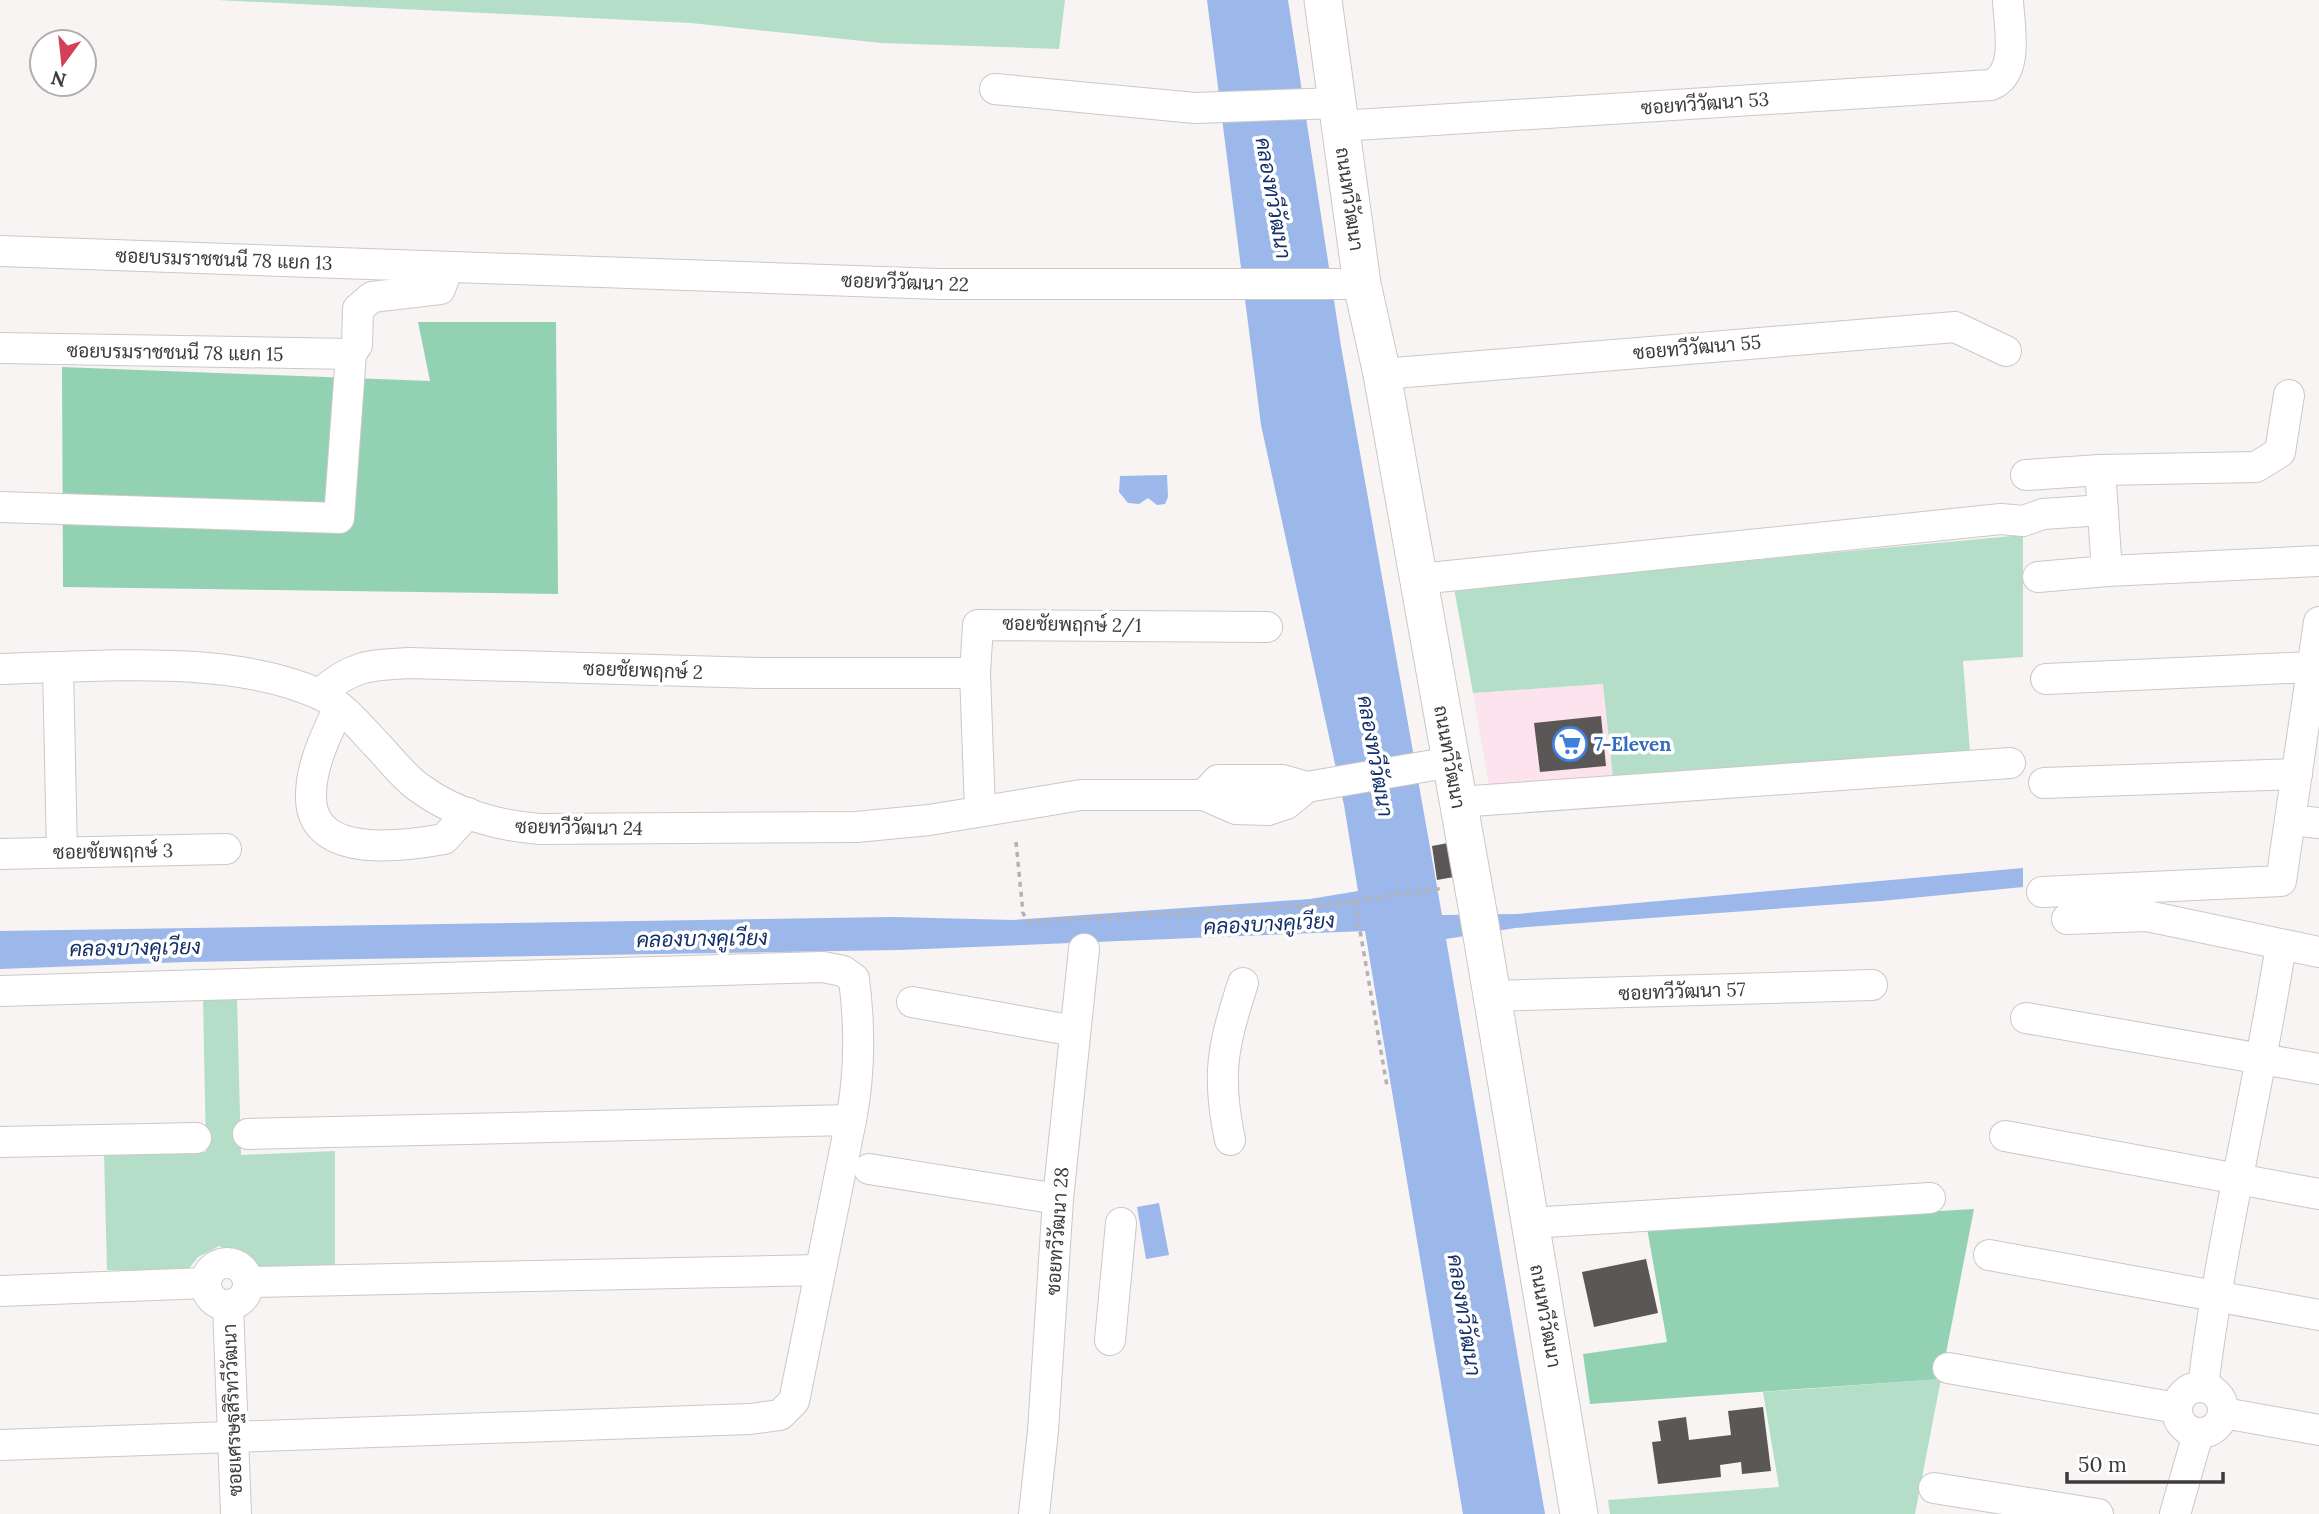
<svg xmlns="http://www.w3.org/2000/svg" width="2319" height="1514" font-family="Lora,Sarabun,serif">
	<rect width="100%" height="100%" fill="#f8f4f3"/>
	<polygon fill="#fce3ee" points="1603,684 1613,778 1490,792 1473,693"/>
	<g fill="#b4dec8">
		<polygon points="217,0 1065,0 1059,49 882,43 691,23"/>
		<polygon points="2023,535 2023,657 1963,661 1970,752 1613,778 1603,684 1473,693 1454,588"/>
		<polygon points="203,997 237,999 241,1155 335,1151 335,1267 258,1269 244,1256 219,1246 198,1257 187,1271 107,1270 104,1152 206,1152"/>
		<polygon points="1941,1379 1915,1514 1610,1514 1608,1500 1779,1487 1763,1392"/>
	</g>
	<g fill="#92d2b2">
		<polygon points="418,322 556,322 558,594 63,587 62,367 430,381"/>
		<polygon points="1974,1209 1941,1379 1590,1404 1583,1354 1667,1342 1647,1228"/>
	</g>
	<g fill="#9cb7ea">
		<polygon points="1207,0 1288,0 1341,346 1442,915 1517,914 2023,868 2023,887 1881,901 1515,928 1446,939 1545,1514 1463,1514 1365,931 899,950 186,962 0,969 0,931 893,917 1013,920 1310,899 1358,891 1344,805 1261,425"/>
		<polygon points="1167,475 1168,497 1165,504 1157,505 1148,498 1139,504 1128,503 1119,492 1120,476"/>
		<polygon points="1159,1203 1169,1255 1146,1259 1137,1207"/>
	</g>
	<g fill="#5a5756">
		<polygon points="1601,716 1606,766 1540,772 1534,723"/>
		<polygon points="1448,843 1454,877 1437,880 1432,846"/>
		<polygon points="1646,1259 1658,1313 1594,1327 1582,1272"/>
		<polygon points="1763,1407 1771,1471 1742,1474 1741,1462 1720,1465 1721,1477 1658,1484 1652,1442 1661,1441 1658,1421 1686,1417 1689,1440 1731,1435 1728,1411"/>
	</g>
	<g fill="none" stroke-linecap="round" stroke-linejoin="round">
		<g stroke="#cbc8c6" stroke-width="32">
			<g id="minor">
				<polyline points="995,89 1195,108 1337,103"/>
				<path d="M1340,126L1991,85C2020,73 2009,26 2008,0"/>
				<polyline points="0,251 939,284 1362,284"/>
				<polyline points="0,348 351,354"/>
				<polyline points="1382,374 1955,327 2006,351"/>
				<polyline points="2289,395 2280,452 2256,467 2100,470 2107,571 2319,561"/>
				<polyline points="2026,475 2100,470"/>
				<polyline points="0,507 339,518 351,354 357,345 358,309 372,297 440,289 448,267"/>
				<polyline points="2038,577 2107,571"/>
				<polyline points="1419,579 2001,519 2023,521 2043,514 2103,510"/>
				<polyline points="58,668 62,852"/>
				<path d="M0,669C98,667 230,653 321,695C342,705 360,727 376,744C390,758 404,778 421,789C455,814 499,826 540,829L856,827L929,820L1081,795H1204L1236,809L1268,810L1286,804L1307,787"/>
				<polyline points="2046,679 2312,667"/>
				<path d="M320,694C350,666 369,665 409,663L759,673H975"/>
				<path d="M339,707C326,736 310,766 311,799C313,860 405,846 444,839L468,813"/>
				<polyline points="2044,783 2297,774"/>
				<polyline points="1204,795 1218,780 1282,780 1307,787 1451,762"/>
				<polyline points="1458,802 2010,763"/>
				<polyline points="980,810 975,673 978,625 1267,627"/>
				<polyline points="2290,820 2319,823"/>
				<polyline points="0,854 226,849"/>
				<polyline points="2042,892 2281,881 2319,622"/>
				<polyline points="2067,919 2147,916 2319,952"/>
				<path d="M0,991L823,967L843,971L854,979C860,1026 860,1074 851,1120L794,1401L780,1415L750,1419L0,1445"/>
				<polyline points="1492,996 1872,985"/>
				<polyline points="912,1002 1075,1031"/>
				<polyline points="2026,1018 2319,1069"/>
				<polyline points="248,1134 851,1120"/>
				<polyline points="2005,1136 2319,1194"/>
				<path d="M1230,1140C1216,1074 1223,1046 1243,983"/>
				<polyline points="0,1142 196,1138"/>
				<polyline points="869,1169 1058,1199"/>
				<polyline points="1530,1223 1930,1198"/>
				<polyline points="1989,1255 2319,1315"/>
				<circle cx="227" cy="1284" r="21"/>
				<polyline points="249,1282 820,1270"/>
				<polyline points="0,1291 206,1283"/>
				<polyline points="228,1306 236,1514"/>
				<polyline points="1110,1340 1121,1223"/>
				<polyline points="1948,1368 2177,1408"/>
				<circle cx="2200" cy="1410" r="23"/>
				<path d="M2203,1387C2221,1238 2258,1093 2281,945"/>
				<polyline points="2224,1413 2319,1430"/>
				<polyline points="1934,1488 2098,1514"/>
				<polyline points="1034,1514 1043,1431 1058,1199 1084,949"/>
				<polyline points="2175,1514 2198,1434"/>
			</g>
		</g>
		<g stroke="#cbc8c6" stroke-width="39">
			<polyline id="major" points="1323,0 1362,284 1382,374 1478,912 1579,1514"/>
		</g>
		<g stroke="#b6b2b2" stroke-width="3.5" stroke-dasharray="5 5" stroke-linecap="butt">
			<polyline points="1016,842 1023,913 1028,922 1333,904 1444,888"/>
			<polyline points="1355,902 1387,1086"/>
		</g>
		<use href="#minor" stroke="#fff" stroke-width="30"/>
		<use href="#major" stroke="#fff" stroke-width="37"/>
	</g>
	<defs>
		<g id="supermarket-ring" transform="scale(1.75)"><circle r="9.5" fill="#fff" stroke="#3f7fe0" stroke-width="1.5"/><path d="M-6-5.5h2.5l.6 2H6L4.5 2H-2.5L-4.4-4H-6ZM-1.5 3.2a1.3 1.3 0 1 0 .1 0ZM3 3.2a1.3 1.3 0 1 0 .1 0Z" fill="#3f7fe0"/></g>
	</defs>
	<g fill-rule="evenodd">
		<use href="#supermarket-ring" x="1570" y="744"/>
	</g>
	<g text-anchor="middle" stroke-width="7" stroke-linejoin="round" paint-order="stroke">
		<g font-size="19" fill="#3c3a3a" stroke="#fff">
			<text transform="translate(1705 103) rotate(-4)" y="7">ซอยทวีวัฒนา 53</text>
			<text transform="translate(1350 199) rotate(82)" y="7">ถนนทวีวัฒนา</text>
			<text transform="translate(224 259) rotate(2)" y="7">ซอยบรมราชชนนี 78 แยก 13</text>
			<text transform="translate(905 282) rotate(2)" y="7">ซอยทวีวัฒนา 22</text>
			<text transform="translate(1697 347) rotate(-5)" y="7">ซอยทวีวัฒนา 55</text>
			<text transform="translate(175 352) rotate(1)" y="7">ซอยบรมราชชนนี 78 แยก 15</text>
			<text transform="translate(1072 624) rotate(1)" y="7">ซอยชัยพฤกษ์ 2/1</text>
			<text transform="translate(643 670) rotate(2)" y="7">ซอยชัยพฤกษ์ 2</text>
			<text transform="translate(1450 757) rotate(80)" y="7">ถนนทวีวัฒนา</text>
			<text transform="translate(579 827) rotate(1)" y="7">ซอยทวีวัฒนา 24</text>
			<text transform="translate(113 851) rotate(-1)" y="7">ซอยชัยพฤกษ์ 3</text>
			<text transform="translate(1682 991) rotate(-2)" y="7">ซอยทวีวัฒนา 57</text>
			<text transform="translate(1057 1231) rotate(-86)" y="7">ซอยทวีวัฒนา 28</text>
			<text transform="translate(1546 1316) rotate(80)" y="7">ถนนทวีวัฒนา</text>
			<text transform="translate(232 1410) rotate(-92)" y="7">ซอยเศรษฐสิริทวีวัฒนา</text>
		</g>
		<g font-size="19" font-weight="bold" fill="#366cbe" stroke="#fff" text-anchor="start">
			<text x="1594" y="751">7-Eleven</text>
		</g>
		<g font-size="21" font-style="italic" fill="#142f6b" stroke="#fff">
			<text transform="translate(1273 198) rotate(80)" y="7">คลองทวีวัฒนา</text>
			<text transform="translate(1375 756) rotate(80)" y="7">คลองทวีวัฒนา</text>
			<text transform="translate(1269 924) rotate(-3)" y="7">คลองบางคูเวียง</text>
			<text transform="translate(702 939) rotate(-1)" y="7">คลองบางคูเวียง</text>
			<text transform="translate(135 948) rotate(-1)" y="7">คลองบางคูเวียง</text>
			<text transform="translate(1464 1315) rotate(81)" y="7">คลองทวีวัฒนา</text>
		</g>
	</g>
	<g transform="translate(63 63) rotate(195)"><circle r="33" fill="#ffffff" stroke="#b1b0b0" stroke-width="2"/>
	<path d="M0-5L12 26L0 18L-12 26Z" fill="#d14157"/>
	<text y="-10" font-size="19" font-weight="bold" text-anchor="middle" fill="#3c3a3a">N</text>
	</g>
	<path d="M2067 1472v10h156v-10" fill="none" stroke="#3c3a3a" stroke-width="3.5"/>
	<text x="2078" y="1472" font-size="21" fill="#3c3a3a" stroke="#ffffff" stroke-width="5" paint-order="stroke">50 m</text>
</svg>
